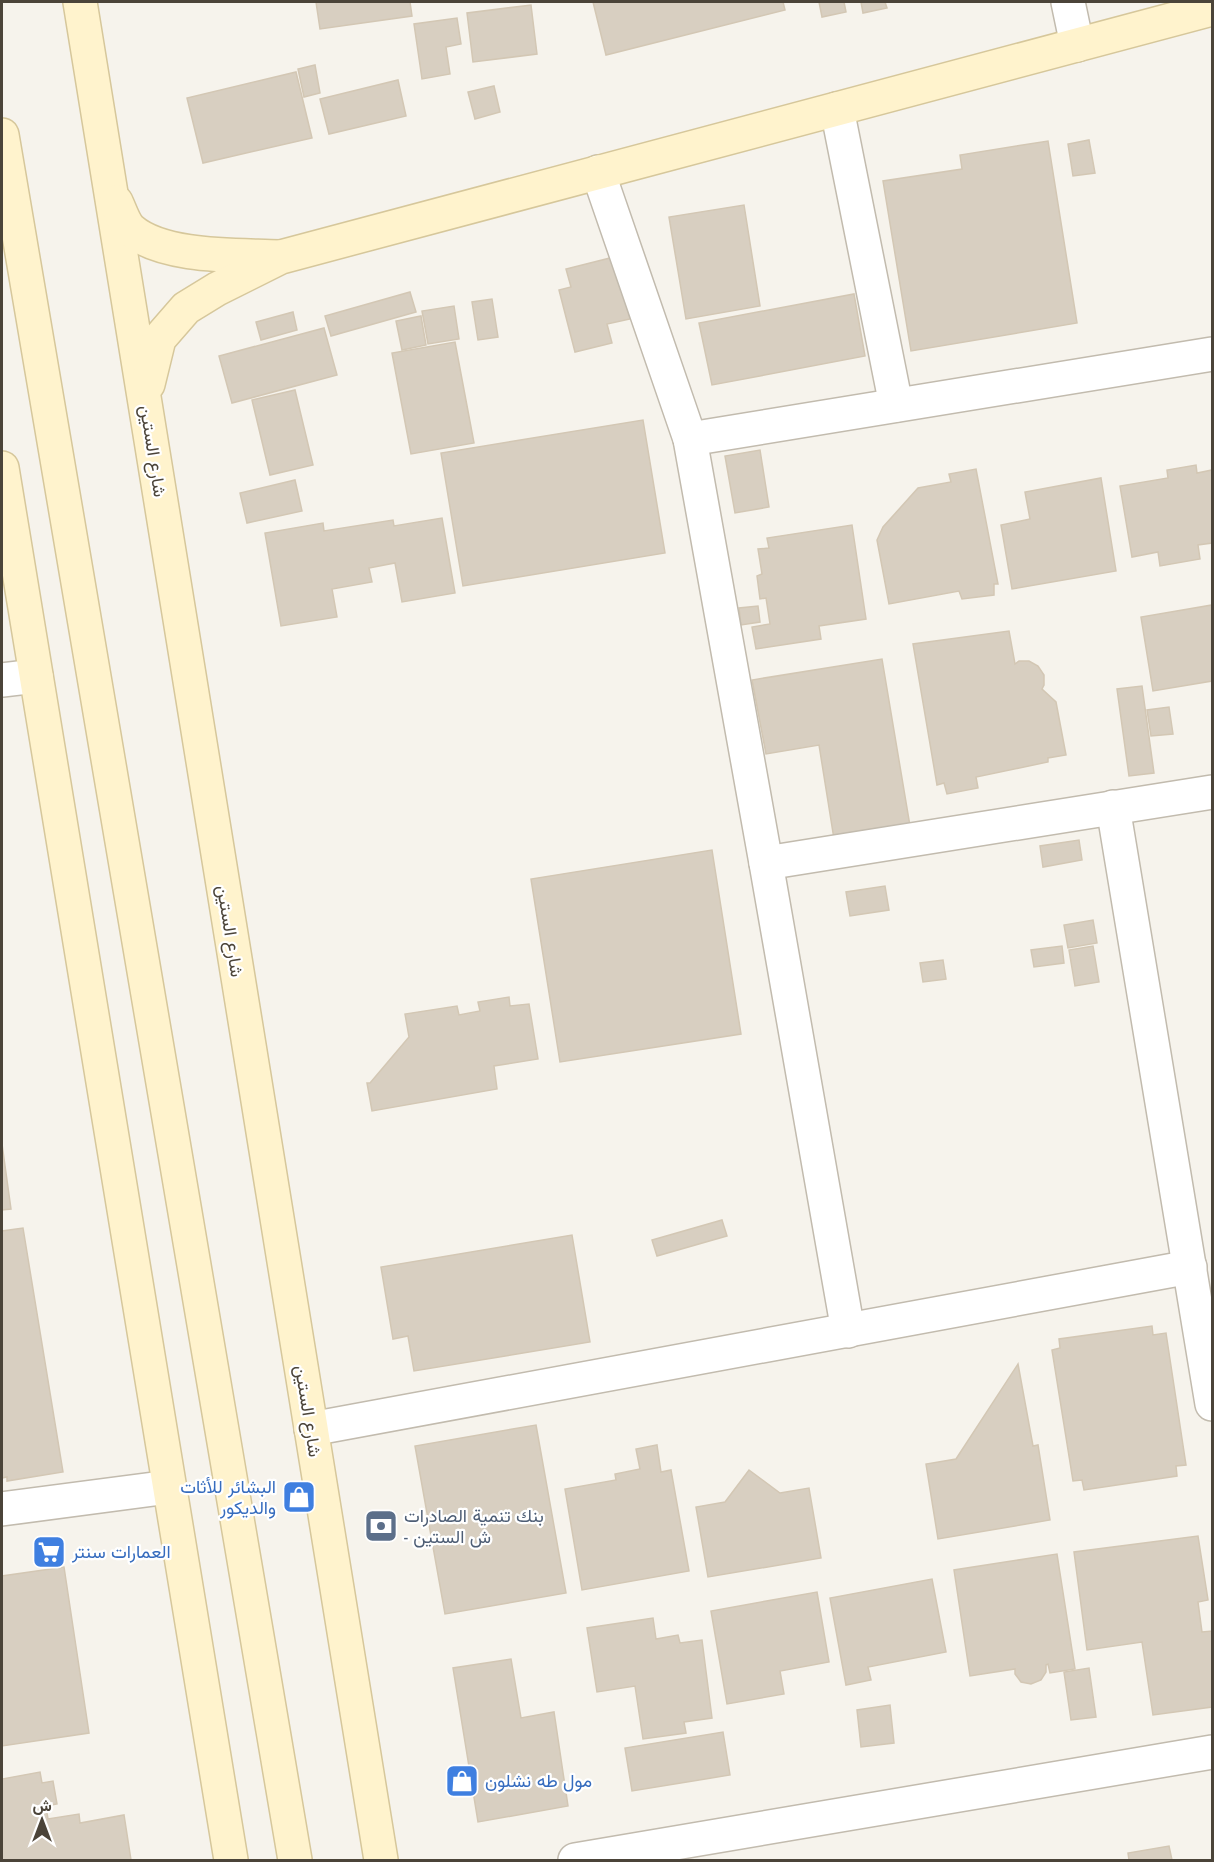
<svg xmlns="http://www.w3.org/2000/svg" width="1214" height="1862" font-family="Jost,Vazirmatn,sans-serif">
	<rect width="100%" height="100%" fill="#f6f3ec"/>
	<g fill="#d8cfc1" stroke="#d3c7b4" stroke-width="1.5">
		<polygon points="316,2 410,2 412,16 320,29"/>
		<polygon points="593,2 783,2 785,10 606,55"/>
		<polygon points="819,2 844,2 846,12 822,17"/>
		<polygon points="861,2 885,2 887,8 863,13"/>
		<polygon points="531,5 537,54 473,62 467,13"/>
		<polygon points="457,18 461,44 446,47 450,74 422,79 414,24"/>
		<polygon points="315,65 320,93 304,97 298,69"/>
		<polygon points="296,72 312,138 203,163 187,98"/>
		<polygon points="398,80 406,116 329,134 320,99"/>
		<polygon points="494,86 500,112 475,119 468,92"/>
		<polygon points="1089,140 1095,173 1073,176 1068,144"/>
		<polygon points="1048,141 1077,323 911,351 883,181 962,169 960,155"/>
		<polygon points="744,205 760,306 686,319 669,217"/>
		<polygon points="614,257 630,319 607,324 612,343 575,352 559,290 571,287 566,269"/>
		<polygon points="410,292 416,312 331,336 325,316"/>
		<polygon points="854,294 865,356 712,385 699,323"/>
		<polygon points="492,299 498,337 478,340 472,302"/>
		<polygon points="454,306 459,339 428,344 422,311"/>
		<polygon points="293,312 297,330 261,340 256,322"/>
		<polygon points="421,316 426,345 402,350 396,321"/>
		<polygon points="324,328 337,375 232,403 219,356"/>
		<polygon points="455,342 474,443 411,454 392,353"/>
		<polygon points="295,390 313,465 270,475 252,400"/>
		<polygon points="643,420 665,553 463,586 441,453"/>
		<polygon points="760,450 769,507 735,513 725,456"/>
		<polygon points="1196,465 1197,473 1212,470 1212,543 1198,545 1200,559 1160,566 1158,552 1132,557 1120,486 1168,478 1167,470"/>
		<polygon points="976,469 998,584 994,584 994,595 962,599 959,591 889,604 877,540 883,527 918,488 951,482 949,474"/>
		<polygon points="1101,478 1116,571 1012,589 1001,525 1030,519 1025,492"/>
		<polygon points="295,480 302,511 247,523 240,493"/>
		<polygon points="442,518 455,593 402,602 395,563 369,568 372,582 332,589 337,617 281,626 265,533 323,523 324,531 393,520 394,526"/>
		<polygon points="852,525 866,619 819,626 821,639 756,649 752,627 770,624 766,598 760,599 757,576 762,574 758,549 769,548 767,538"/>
		<polygon points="1212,605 1212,681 1153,691 1141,617"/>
		<polygon points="758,606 760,622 741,625 739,608"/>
		<polygon points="1009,631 1015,664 1019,661 1029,661 1038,666 1044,675 1044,685 1042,689 1056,702 1066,755 1048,758 1048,762 976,777 978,788 947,794 944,783 937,785 913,644"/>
		<polygon points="882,659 910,826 834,839 819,745 766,754 752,680"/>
		<polygon points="1142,686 1154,773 1129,776 1117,689"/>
		<polygon points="1169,707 1173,734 1151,736 1147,710"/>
		<polygon points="1079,840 1082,860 1043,867 1040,846"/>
		<polygon points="712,850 741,1034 560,1062 531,879"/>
		<polygon points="885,886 889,910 850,916 846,892"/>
		<polygon points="1093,920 1097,943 1068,948 1064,925"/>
		<polygon points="1062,946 1064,963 1034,967 1031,950"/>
		<polygon points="1093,946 1099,982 1075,986 1069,950"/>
		<polygon points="943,960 946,979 923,982 920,963"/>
		<polygon points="509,997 510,1006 529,1004 538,1059 494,1066 497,1089 372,1111 367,1083 370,1083 409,1037 405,1014 457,1006 459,1015 480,1011 478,1002"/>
		<polygon points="2,1144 11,1209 2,1210"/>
		<polygon points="722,1220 727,1236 657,1256 652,1240"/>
		<polygon points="23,1228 63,1472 7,1481 7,1477 2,1478 2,1231"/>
		<polygon points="572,1235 590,1342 414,1371 408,1336 393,1339 381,1267"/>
		<polygon points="1152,1326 1153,1335 1166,1333 1186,1465 1176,1466 1177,1476 1084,1490 1082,1480 1073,1481 1052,1350 1060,1348 1059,1339"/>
		<polygon points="1018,1364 1033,1446 1038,1445 1050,1520 938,1539 926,1464 956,1459"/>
		<polygon points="536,1425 566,1593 445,1614 415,1446"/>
		<polygon points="657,1445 661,1472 671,1470 689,1571 582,1590 565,1489 616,1480 615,1474 640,1469 636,1449"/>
		<polygon points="749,1470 780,1493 809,1488 821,1558 708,1577 696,1507 725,1502"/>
		<polygon points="1198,1536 1208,1600 1198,1602 1202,1632 1212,1631 1212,1707 1153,1715 1142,1642 1087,1650 1074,1552"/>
		<polygon points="1057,1554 1075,1669 1050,1673 1048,1664 1046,1665 1046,1672 1041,1680 1031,1684 1021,1682 1015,1674 1015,1669 970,1676 954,1570"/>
		<polygon points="64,1567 89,1733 2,1746 2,1576"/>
		<polygon points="932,1579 946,1652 868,1667 871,1680 846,1685 830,1598"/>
		<polygon points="817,1592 829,1662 780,1671 784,1694 727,1704 711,1611"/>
		<polygon points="653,1618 656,1639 678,1635 680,1643 702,1640 712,1718 684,1722 686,1733 643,1739 635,1686 597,1692 587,1628"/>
		<polygon points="511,1659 521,1718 554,1712 568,1806 478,1822 453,1668"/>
		<polygon points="1089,1668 1096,1717 1071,1720 1064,1672"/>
		<polygon points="890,1705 894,1743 861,1747 857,1710"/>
		<polygon points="723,1732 730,1775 632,1791 625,1748"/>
		<polygon points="40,1772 42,1783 53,1781 57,1804 46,1806 48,1819 79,1814 80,1823 124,1815 131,1860 2,1860 2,1779"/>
		<polygon points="1169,1846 1172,1860 1129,1860 1128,1853"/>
	</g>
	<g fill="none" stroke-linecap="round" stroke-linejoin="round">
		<g stroke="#c2bbae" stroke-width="36">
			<g id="street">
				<polyline points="1068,2 1077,45"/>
				<polyline points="837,109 896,405"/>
				<polyline points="598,172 690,439 766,863 848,1331"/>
				<polyline points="690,439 1212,354"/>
				<polyline points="2,680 36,676"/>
				<polyline points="1113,807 1212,1404"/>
				<polyline points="766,863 1212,792"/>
				<polyline points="311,1429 1190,1267"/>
				<polyline points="2,1509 169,1487"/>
				<polyline points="575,1860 1212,1752"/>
			</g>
		</g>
		<g stroke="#d6c79b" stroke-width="36">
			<g id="secondary">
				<polyline points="80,2 381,1860"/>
				<polyline points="2,135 295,1860"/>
				<path d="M116,202C120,210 124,224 131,230C163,258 238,255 279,257"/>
				<polyline points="148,384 159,339 186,308 217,289 281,257 1212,9"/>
				<polyline points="2,468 231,1860"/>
			</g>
		</g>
		<use href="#street" stroke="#fff" stroke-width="33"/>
		<use href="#secondary" stroke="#fff3cd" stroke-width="33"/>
	</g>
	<defs>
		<g id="shop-square" transform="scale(1.725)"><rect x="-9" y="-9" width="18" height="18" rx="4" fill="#3f7fe0" stroke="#fff"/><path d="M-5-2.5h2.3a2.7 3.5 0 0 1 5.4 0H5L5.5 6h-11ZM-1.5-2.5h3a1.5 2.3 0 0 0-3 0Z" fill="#fff"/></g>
		<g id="bank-square" transform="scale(1.725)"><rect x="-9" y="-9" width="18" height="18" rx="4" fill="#5c6f8a" stroke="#fff"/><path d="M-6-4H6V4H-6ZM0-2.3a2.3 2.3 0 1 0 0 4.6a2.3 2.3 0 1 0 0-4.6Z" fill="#fff"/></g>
		<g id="supermarket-square" transform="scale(1.725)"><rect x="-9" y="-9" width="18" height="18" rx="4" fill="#3f7fe0" stroke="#fff"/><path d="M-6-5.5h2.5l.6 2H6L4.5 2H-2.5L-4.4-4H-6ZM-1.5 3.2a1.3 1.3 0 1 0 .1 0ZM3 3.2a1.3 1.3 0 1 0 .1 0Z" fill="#fff"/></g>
	</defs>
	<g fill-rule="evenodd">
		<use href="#shop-square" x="299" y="1497"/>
		<use href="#bank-square" x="381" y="1526"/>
		<use href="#supermarket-square" x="49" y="1552"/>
		<use href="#shop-square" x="462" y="1781"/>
	</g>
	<g text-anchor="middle" stroke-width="4.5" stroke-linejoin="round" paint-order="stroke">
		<g font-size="18" fill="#4b4439" stroke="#fff">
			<text transform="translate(153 451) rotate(81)" y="6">شارع الستين</text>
			<text transform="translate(230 931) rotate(81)" y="6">شارع الستين</text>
			<text transform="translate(308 1411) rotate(81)" y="6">شارع الستين</text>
		</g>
		<g font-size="18" fill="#366cbe" stroke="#fff" text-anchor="start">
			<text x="276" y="1493" text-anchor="end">البشائر للأثات<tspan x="276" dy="21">والديكور</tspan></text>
			<text x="72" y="1558">العمارات سنتر</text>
			<text x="485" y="1787">مول طه نشلون</text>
		</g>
		<g font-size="18" fill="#4e5e75" stroke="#fff" text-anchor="start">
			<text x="404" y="1522">بنك تنمية الصادرات<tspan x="404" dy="21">- ش الستين</tspan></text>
		</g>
	</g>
	<rect width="1214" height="1862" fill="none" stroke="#4b4439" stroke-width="6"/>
	<g transform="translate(42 1820)" stroke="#ffffff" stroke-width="4.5" paint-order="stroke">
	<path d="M0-4.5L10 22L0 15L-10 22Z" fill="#4b4439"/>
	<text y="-9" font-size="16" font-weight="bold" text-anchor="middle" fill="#4b4439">ش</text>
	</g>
</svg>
